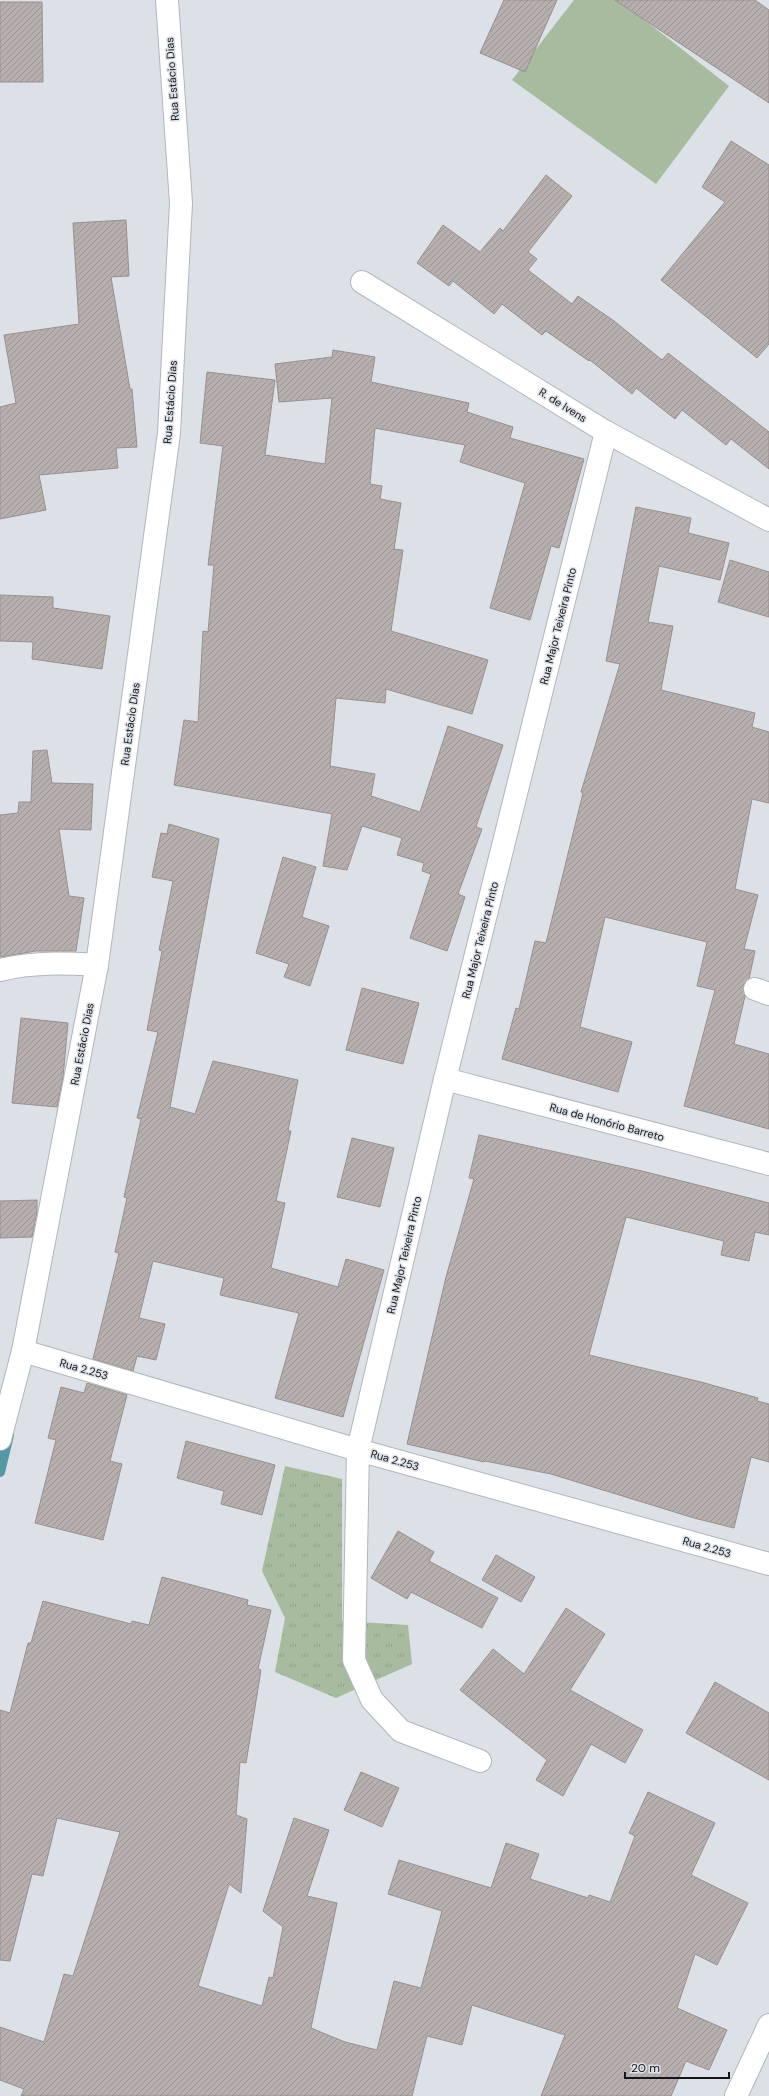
<svg xmlns="http://www.w3.org/2000/svg" width="769" height="2096" font-family="'DM Sans',sans-serif">
	<defs>
		<pattern id="grass-tufts" width="24" height="20" patternUnits="userSpaceOnUse"><rect width="24" height="20" fill="#a7bc9e"/><path d="M3 7l-1-3M5 7V3M7 7l1-3M15 17l-1-3M17 17v-4M19 17l1-3" fill="none" stroke="#8fa187"/></pattern>
		<pattern id="building-hatch" width="6" height="6" patternUnits="userSpaceOnUse"><rect width="6" height="6" fill="#b7aeae"/><path d="M-1 1l2-2M0 6l6-6M5 7l2-2" fill="none" stroke="#9c9595"/></pattern>
	</defs>
	<rect width="100%" height="100%" fill="#dbe1e7"/>
	<polygon fill="url(#grass-tufts)" points="285,1466 342,1479 342,1621 408,1625 412,1664 336,1698 275,1672 285,1618 262,1571"/>
	<polygon fill="#a7bc9e" points="574,0 619,0 729,86 656,184 512,80"/>
	<g fill="none" stroke-linecap="round" stroke-linejoin="round">
		<polyline stroke="#5398a4" stroke-width="10" points="0,1472 9,1435"/>
	</g>
	<g fill="url(#building-hatch)" stroke="#988f8f">
		<polygon points="504,0 557,0 525,72 480,53"/>
		<polygon points="615,0 755,0 769,10 769,103"/>
		<polygon points="0,2 42,2 43,82 0,82"/>
		<polygon points="731,141 769,165 769,344 757,358 661,280 725,202 702,187"/>
		<polygon points="546,175 572,196 528,252 537,259 528,270 572,304 578,296 614,321 662,360 668,353 769,432 769,469 731,439 726,445 682,410 675,419 636,388 632,394 590,360 589,361 546,331 542,335 502,304 494,314 453,281 449,286 417,263 443,225 480,252 500,228 503,231"/>
		<polygon points="126,220 129,276 111,277 130,389 132,389 137,447 116,448 118,468 39,475 46,510 0,519 0,407 16,403 4,335 79,324 73,223"/>
		<polygon points="333,350 375,357 371,382 469,403 467,412 513,427 510,438 584,459 559,548 551,546 530,620 490,608 525,483 460,462 465,445 375,428 370,484 382,486 380,499 401,503 394,549 403,550 391,631 488,660 472,714 386,689 385,703 336,698 330,766 375,774 371,796 420,812 448,726 503,745 476,827 482,829 458,894 465,897 447,951 410,938 431,874 422,871 424,863 397,855 402,838 362,826 347,870 323,866 332,814 174,785 184,720 198,722 203,631 208,632 214,565 208,565 223,446 200,443 207,372 275,380 265,455 325,464 332,398 279,402 275,364 332,357"/>
		<polygon points="636,507 691,518 688,533 729,543 720,580 659,566 648,622 673,626 661,690 755,713 752,727 769,732 769,803 752,799 735,889 758,895 744,949 755,951 749,979 743,985 745,996 734,1044 769,1054 769,1129 684,1106 715,990 697,986 707,942 605,917 580,1027 632,1042 618,1092 502,1059 516,1008 519,1009 535,941 546,943 583,793 581,792 620,664 606,661"/>
		<polygon points="730,560 769,572 769,617 718,602"/>
		<polygon points="0,595 53,597 53,608 110,616 102,669 32,659 33,642 0,641"/>
		<polygon points="47,750 52,783 93,784 91,830 59,829 69,896 84,898 76,951 36,951 0,957 0,815 18,813 19,802 31,802 33,751"/>
		<polygon points="169,824 219,839 170,1107 195,1114 213,1061 298,1080 288,1131 291,1131 276,1201 285,1203 271,1268 338,1287 346,1259 384,1270 343,1417 275,1398 299,1313 220,1295 224,1278 153,1261 139,1318 165,1324 156,1360 137,1356 133,1371 93,1359 119,1253 115,1252 127,1198 124,1197 141,1119 137,1118 158,1032 147,1030 162,951 159,950 173,881 152,877 161,833 167,834"/>
		<polygon points="283,857 316,867 302,917 329,926 310,986 284,977 289,964 256,953"/>
		<polygon points="362,988 419,1003 403,1064 346,1050"/>
		<polygon points="21,1018 68,1023 63,1077 57,1107 12,1103"/>
		<polygon points="479,1135 642,1171 769,1203 769,1235 755,1232 749,1261 721,1255 724,1241 626,1217 589,1355 701,1382 758,1398 757,1401 769,1404 769,1462 751,1457 734,1528 694,1518 551,1474 485,1461 484,1462 407,1444 446,1277 474,1179 469,1178"/>
		<polygon points="352,1138 394,1148 380,1207 337,1197"/>
		<polygon points="37,1200 37,1212 32,1237 0,1238 0,1201"/>
		<polygon points="87,1383 127,1395 110,1461 122,1464 103,1540 35,1523 56,1440 48,1438 61,1387 84,1393"/>
		<polygon points="186,1441 275,1465 262,1515 221,1504 224,1491 177,1478"/>
		<polygon points="398,1531 434,1552 429,1561 498,1598 482,1628 411,1592 407,1599 371,1578"/>
		<polygon points="496,1555 535,1577 521,1602 482,1580"/>
		<polygon points="162,1577 248,1600 247,1605 271,1610 258,1669 261,1670 246,1763 240,1762 236,1815 247,1819 241,1893 229,1884 198,1986 262,2006 269,1977 273,1978 283,1927 263,1911 294,1818 329,1830 307,1896 337,1903 311,2028 345,2042 377,2050 394,1981 421,1988 442,1911 388,1894 399,1860 491,1888 506,1843 539,1854 530,1879 588,1898 589,1895 610,1902 635,1836 629,1833 648,1792 715,1823 691,1875 748,1903 717,1965 695,1954 677,2008 727,2030 709,2070 686,2061 671,2096 541,2096 565,2035 472,2005 462,2045 427,2036 412,2096 21,2096 24,2089 0,2080 0,2027 44,2042 64,1974 73,1976 120,1832 57,1818 43,1876 32,1874 10,1961 0,1960 0,1710 10,1713 28,1643 31,1643 43,1601 131,1624 132,1621 149,1625"/>
		<polygon points="566,1608 605,1634 570,1690 643,1730 625,1763 591,1744 563,1796 536,1780 547,1760 460,1690 493,1649 524,1674"/>
		<polygon points="715,1682 769,1713 769,1780 686,1733"/>
		<polygon points="361,1772 399,1788 382,1827 344,1810"/>
	</g>
	<g fill="none" stroke-linecap="round" stroke-linejoin="round">
		<g stroke="#b0b6bc" stroke-width="24">
			<g id="minor">
				<polyline points="362,282 606,432 769,520"/>
				<path d="M0,970C32,962 64,963 97,965"/>
				<polyline points="755,989 769,994"/>
				<polyline points="445,1079 769,1164"/>
				<polyline points="23,1351 358,1450 769,1564"/>
				<polyline points="0,1439 23,1351 97,965 169,433 181,203 167,0"/>
				<polyline points="480,1761 401,1731 372,1700 354,1660 358,1450 445,1079 606,432"/>
				<polyline points="736,2096 769,2025"/>
			</g>
		</g>
		<use href="#minor" stroke="#fff" stroke-width="22"/>
	</g>
	<g text-anchor="middle" stroke-width="3" stroke-linejoin="round" paint-order="stroke">
		<g font-size="11" fill="#131517" stroke="#dbe1e7">
			<text transform="translate(172 79) rotate(-94)" y="4">Rua Estácio Dias</text>
			<text transform="translate(170 402) rotate(-86)" y="4">Rua Estácio Dias</text>
			<text transform="translate(563 405) rotate(32)" y="4">R. de Ivens</text>
			<text transform="translate(558 626) rotate(-76)" y="4">Rua Major Teixeira Pinto</text>
			<text transform="translate(130 724) rotate(-82)" y="4">Rua Estácio Dias</text>
			<text transform="translate(480 940) rotate(-76)" y="4">Rua Major Teixeira Pinto</text>
			<text transform="translate(82 1044) rotate(-79)" y="4">Rua Estácio Dias</text>
			<text transform="translate(607 1122) rotate(15)" y="4">Rua de Honório Barreto</text>
			<text transform="translate(404 1255) rotate(-77)" y="4">Rua Major Teixeira Pinto</text>
			<text transform="translate(84 1369) rotate(16)" y="4">Rua 2.253</text>
			<text transform="translate(395 1460) rotate(16)" y="4">Rua 2.253</text>
			<text transform="translate(707 1547) rotate(16)" y="4">Rua 2.253</text>
		</g>
	</g>
	<path d="M625 2072v6h104v-6" fill="none" stroke="#131517" stroke-width="2"/>
	<text x="631" y="2072" font-size="12" fill="#131517" stroke="#dbe1e7" stroke-width="3" paint-order="stroke">20 m</text>
</svg>
